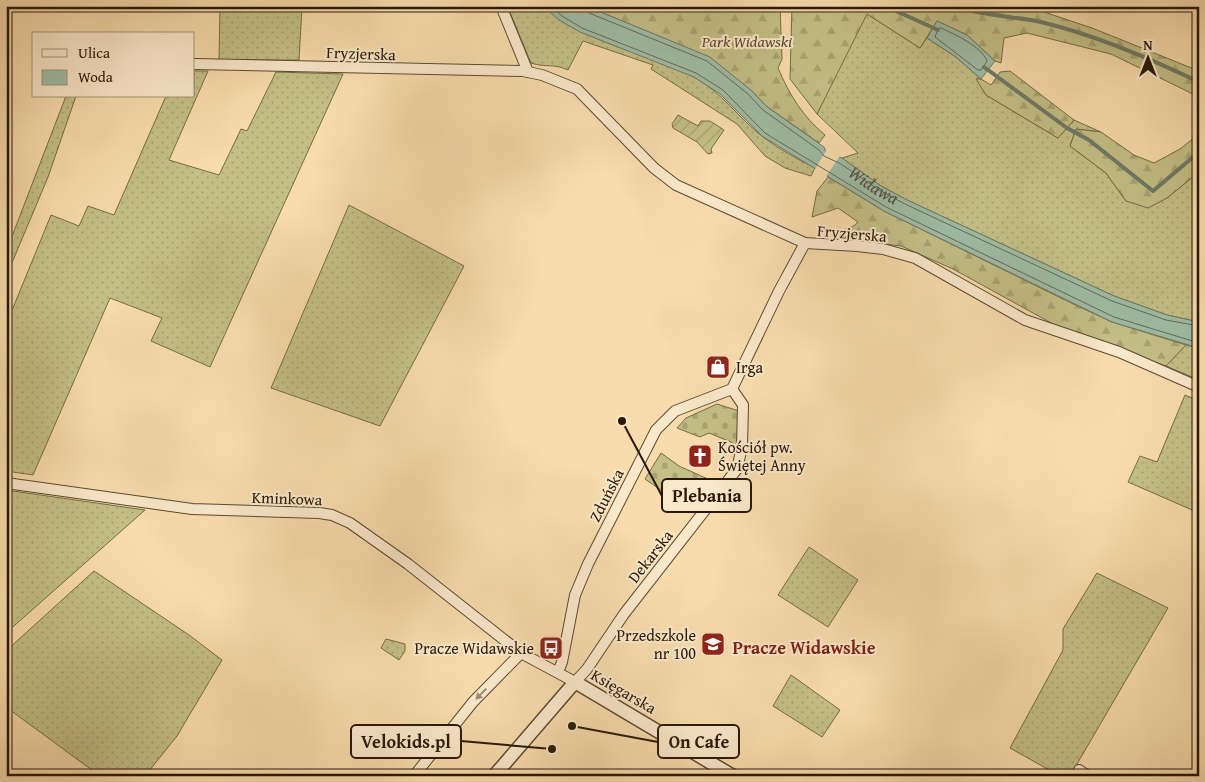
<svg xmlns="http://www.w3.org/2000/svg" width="1205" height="782" font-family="'Gentium Book Plus',serif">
	<defs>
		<pattern id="grass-dots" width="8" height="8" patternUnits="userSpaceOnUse" patternTransform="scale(1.25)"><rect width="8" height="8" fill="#c3bf86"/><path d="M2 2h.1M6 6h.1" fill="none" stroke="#a8a372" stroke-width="1.8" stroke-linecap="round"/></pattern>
		<pattern id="forest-firs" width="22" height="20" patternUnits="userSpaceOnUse" patternTransform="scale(1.25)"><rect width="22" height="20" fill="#c3bf86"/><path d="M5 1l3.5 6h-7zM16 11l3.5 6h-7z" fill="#a8a372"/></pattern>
		<pattern id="cemetery-stones" width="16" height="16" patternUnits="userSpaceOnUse" patternTransform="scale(1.25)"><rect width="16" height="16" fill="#c3bf86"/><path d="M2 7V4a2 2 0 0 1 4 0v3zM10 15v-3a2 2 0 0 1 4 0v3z" fill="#a8a372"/></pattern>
		<pattern id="garden-furrows" width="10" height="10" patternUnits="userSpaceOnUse" patternTransform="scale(1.25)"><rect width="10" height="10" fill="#c3bf86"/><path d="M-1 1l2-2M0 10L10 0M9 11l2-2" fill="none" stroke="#a8a372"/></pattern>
	</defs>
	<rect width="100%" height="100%" fill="#f8dcad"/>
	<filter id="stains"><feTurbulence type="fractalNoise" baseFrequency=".004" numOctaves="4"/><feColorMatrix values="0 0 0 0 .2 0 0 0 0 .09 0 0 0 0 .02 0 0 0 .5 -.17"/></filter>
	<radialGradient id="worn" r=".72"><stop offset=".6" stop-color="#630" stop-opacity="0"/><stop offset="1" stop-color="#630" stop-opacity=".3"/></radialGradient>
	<g fill="url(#grass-dots)" stroke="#766c46">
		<polygon points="220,6 302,6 299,60 219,60"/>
		<path d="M510,6H543C587,45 645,51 694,77C722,92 738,118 763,137C779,149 797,159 815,168L811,176L785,168L765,156L737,124L651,69L653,65L583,41L568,70C553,63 546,68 531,63L509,10Z"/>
		<polygon points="866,13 920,48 927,38 956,57 981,79 977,79 986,95 1058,138 1074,120 1101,132 1076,129 1070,146 1106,173 1126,201 1167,198 1199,172 1199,322 1167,315 1114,296 907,200 881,186 842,158 858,153 817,114"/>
		<polygon points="194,71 208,71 169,160 219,175 241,129 247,131 276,72 343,74 210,367 151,341 162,318 110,298 33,475 6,471 6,325 51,215 79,226 88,206 114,215 166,96 194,96"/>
		<polygon points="66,96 76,96 48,177 6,277 6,252"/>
		<polygon points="349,205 464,266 380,426 271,388"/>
		<polygon points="1186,345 1199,348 1199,380 1166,366"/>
		<polygon points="1185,395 1199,401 1199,513 1128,482 1140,456 1157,462"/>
		<polygon points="6,490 145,510 6,633"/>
		<polygon points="809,547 858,580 828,627 778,595"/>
		<polygon points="94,571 189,635 222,660 177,736 145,776 100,776 6,707 6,651"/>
		<polygon points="1097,573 1168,608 1070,776 1060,776 1010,748 1063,650 1063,629"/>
		<polygon points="386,639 405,644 405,651 399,660 381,648"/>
		<polygon points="791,675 840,710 822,737 773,706"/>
	</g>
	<g fill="url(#forest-firs)" stroke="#766c46">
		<path d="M586,6H780L782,59L778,68C789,94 803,117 825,135L819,143L766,106L752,91L709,57Z"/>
		<polygon points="792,6 1026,6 1092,28 1199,71 1199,97 1111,54 1027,33 1004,38 1001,63 995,61 967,35 937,21 920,48 867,14 817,114 790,79"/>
		<polygon points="1010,71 1074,120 1058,138 986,95 976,79 981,79 991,85 1000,72"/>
		<polygon points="1076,129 1101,132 1134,155 1154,163 1180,149 1199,134 1199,172 1167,198 1148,208 1126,201 1106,173 1070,146"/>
		<path d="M828,177L884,211L1069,302L1112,322L1186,345L1166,366L1064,330L953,269L901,246L835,238C839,228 852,230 858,222L838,208L812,217L817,191Z"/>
	</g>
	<g fill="url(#cemetery-stones)" stroke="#766c46">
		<polygon points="717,404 739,411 738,449 733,448 731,442 709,433 700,437 677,428 686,418"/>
		<polygon points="661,453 679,466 719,484 694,513 645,479"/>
	</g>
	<polygon fill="url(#garden-furrows)" stroke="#766c46" points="678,115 698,126 701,121 710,121 724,130 711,149 712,153 708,154 697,142 673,128 672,124"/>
	<g fill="#9ebca6" stroke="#6f7a66">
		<polygon points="543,6 586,6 710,57 752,91 766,106 824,147 826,152 842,158 881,186 907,200 1114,296 1167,315 1199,322 1199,348 1112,322 884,211 762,136 720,94 694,77 580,32 559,20"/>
		<polygon points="937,21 967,35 995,61 981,79 956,57 927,38"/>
	</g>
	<polygon fill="#f8dcad" points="827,149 840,156 825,178 814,171"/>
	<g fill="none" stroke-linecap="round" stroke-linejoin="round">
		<g stroke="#646a56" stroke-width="1">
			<polyline points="551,6 562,16 582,28 696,73 723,90 765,133 886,207 1114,317 1199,343"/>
			<path id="s1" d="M586,6L589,13L707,61L748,94L763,110L819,150L824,156L841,164L879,190L905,204L1112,301L1166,320L1199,326"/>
			<path d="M941,28C956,35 981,46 987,61L981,70H978L935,37L938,29Z"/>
		</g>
		<g stroke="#6f7a66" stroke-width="4">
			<polyline points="885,6 938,30"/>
			<path d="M955,6C983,16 1013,16 1041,22C1096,35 1149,58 1199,82"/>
			<polyline points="6,46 8,6"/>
			<polyline points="984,67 1067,128 1089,140 1153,191 1199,152"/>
		</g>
		<g stroke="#5d4930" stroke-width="12">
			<g id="minor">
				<polyline points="501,6 528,72"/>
				<polyline points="194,64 523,71 542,75 577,89 654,168 676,185 805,243 857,246 883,249 915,258 1025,320 1119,352 1199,387"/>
				<polyline points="6,483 192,509 319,513 332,515 350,523 408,564 521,653 575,682 587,669 624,614 737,469 742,447 743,405 732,389"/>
				<polyline points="558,672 562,662 575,595 588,564 656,430 675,411 732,389 779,291 805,243"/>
				<polyline points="1079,770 1088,776"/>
				<polyline points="414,776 473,702 521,653"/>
				<polyline points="1197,776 1199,769"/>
			</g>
		</g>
		<g stroke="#5d4930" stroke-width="15">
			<polyline id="tertiary" points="494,776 575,682 733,776"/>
		</g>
		<use href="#minor" stroke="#fae8ca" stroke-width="10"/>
		<use href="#tertiary" stroke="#fae8ca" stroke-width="12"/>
	</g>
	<defs><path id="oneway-solid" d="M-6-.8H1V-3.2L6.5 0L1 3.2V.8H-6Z" transform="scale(1.25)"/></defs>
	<use fill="#9c8a72" href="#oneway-solid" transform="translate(481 694) rotate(135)"/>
	<defs>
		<g id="shop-square" transform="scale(1.25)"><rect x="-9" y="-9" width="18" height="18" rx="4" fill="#8f2418" stroke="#fae8ca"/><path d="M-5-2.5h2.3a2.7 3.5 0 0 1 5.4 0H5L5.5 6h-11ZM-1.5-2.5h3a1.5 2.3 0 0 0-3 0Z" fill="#fff"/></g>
		<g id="church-square" transform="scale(1.25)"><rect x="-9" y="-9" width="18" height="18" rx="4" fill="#8f2418" stroke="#fae8ca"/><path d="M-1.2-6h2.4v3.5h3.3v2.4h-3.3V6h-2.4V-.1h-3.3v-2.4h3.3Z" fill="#fff"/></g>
		<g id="school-square" transform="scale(1.25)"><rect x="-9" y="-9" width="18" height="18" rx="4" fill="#8f2418" stroke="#fae8ca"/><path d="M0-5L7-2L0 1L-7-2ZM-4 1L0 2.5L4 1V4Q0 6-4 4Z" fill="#fff"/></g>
		<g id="bus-square" transform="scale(1.25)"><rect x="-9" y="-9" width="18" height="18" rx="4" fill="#8f2418" stroke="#fae8ca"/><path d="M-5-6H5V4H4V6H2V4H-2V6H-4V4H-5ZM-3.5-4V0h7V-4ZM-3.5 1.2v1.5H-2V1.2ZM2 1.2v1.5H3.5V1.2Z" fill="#fff"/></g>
	</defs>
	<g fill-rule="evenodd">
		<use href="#shop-square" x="718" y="367"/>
		<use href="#church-square" x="700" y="456"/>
		<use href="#school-square" x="713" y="644"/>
		<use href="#bus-square" x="551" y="648"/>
	</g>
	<g text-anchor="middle" stroke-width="4" stroke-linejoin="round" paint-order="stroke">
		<g font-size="16" font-style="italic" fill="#574a2d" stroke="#fae8ca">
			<text x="747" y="47">Park Widawski</text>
		</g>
		<g font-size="16" fill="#291807" stroke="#fae8ca">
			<text transform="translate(361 53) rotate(2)" y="6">Fryzjerska</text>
			<text transform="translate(852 233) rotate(5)" y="6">Fryzjerska</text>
			<text transform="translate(606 495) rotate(-63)" y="6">Zduńska</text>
			<text transform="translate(287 498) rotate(2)" y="6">Kminkowa</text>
			<text transform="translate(650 556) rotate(-52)" y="6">Dekarska</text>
			<text transform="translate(624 691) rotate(30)" y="6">Księgarska</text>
		</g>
		<g font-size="16" fill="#291807" stroke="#fae8ca" text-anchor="start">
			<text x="736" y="373">Irga</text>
			<text x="718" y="453">Kościół pw.<tspan x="718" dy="18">Świętej Anny</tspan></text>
			<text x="696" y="641" text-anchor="end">Przedszkole<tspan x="696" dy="18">nr 100</tspan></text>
			<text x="534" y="654" text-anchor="end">Pracze Widawskie</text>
		</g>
		<g font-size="18" font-style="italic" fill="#52513f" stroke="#fae8ca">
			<text dy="6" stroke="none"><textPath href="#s1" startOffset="344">Widawa</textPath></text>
		</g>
		<g font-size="18" font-weight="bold" fill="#7a1f14" stroke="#fae8ca">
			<text x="804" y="654">Pracze Widawskie</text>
		</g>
	</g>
	<path fill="none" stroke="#291807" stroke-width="2" d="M622 421L662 496M552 749L461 741M572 726L658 742"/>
	<g fill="#291807" stroke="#fae8ca" stroke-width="2">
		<circle cx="622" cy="421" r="5"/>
		<circle cx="552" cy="749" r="5"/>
		<circle cx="572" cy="726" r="5"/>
	</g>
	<g fill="#fae8ca" stroke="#291807" stroke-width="2">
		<rect x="662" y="479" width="89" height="33" rx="5"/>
		<rect x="351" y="725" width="110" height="33" rx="5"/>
		<rect x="658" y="725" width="81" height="33" rx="5"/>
	</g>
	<g font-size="18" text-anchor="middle" font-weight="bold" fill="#291807">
		<text x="707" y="502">Plebania</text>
		<text x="406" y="748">Velokids.pl</text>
		<text x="699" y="748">On Cafe</text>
	</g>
	<rect width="1205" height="782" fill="none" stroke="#f8dcad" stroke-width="25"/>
	<rect x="8" y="8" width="1190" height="767" fill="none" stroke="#291807" stroke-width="2.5"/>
	<rect x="12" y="12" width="1180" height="757" fill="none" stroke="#291807"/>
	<rect x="32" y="32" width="162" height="65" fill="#fae8ca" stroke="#a6957c"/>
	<rect x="42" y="49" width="25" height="8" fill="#fae8ca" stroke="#a6957c"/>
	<text x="78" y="58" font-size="15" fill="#291807">Ulica</text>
	<rect x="42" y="70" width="25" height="15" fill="#9ebca6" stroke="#a6957c"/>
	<text x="78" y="82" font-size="15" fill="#291807">Woda</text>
	<g transform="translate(1148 58)" stroke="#fae8ca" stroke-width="4" paint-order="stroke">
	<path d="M0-4L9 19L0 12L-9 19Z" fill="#291807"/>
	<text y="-8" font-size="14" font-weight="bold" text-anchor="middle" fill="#291807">N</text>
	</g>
	<rect width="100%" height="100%" filter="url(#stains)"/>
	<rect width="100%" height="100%" fill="url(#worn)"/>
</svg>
